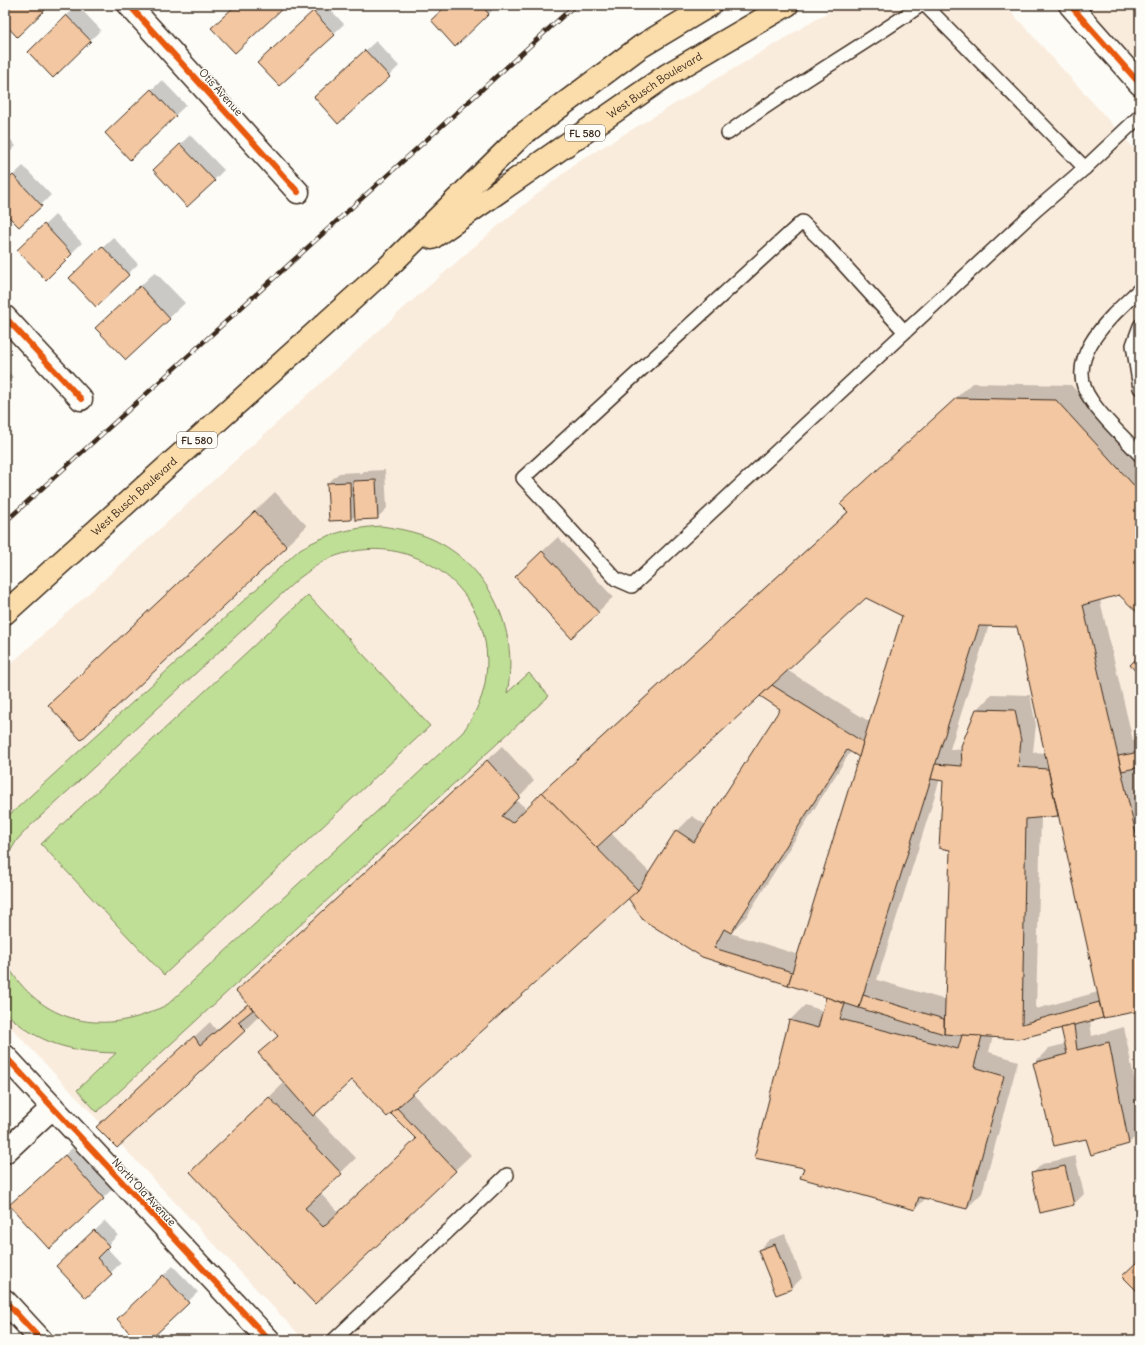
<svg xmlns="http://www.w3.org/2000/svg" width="1145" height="1345" font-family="Delius,sans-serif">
	<rect width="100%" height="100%" fill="#fdfcf7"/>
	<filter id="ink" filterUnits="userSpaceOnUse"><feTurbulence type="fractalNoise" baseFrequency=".025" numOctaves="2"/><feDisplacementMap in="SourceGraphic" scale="8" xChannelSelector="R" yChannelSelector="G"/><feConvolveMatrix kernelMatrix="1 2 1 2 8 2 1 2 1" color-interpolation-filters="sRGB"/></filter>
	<g filter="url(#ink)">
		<g fill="#faecdd">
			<polygon points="840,5 1005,5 1140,155 1140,1340 304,1340 5,1021 5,669 405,307 499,225 576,163"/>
			<polygon points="1086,5 1140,5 1140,65"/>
		</g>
		<g fill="#bfde96" stroke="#7d845a">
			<path d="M381,526C402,529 423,533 442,544C494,574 519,635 507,693L529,673L549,696L97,1112L77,1090L116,1053C71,1052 38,1044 5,1012V961C40,1025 106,1038 168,1004L463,732C473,717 482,701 485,683C501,593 412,523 328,559C317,564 308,572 298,579L29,827L17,840L5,860V819L300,549C326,534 350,528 381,526Z"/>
			<polygon points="308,595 430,726 164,975 41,844"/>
		</g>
		<g fill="#0003" fill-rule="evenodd">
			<polygon points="5,5 49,5 45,9 5,22"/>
			<polygon points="77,5 101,30 53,76 29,52"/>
			<polygon points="320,5 326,5 344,24 279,85 268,53"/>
			<polygon points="448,5 497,5 489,14"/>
			<polygon points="376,41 399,66 389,76 325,87"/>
			<polygon points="162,80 186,105 130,159 116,123"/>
			<polygon points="5,133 16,146 5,157"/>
			<polygon points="190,135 224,170 214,180 164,160"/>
			<polygon points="23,166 51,195 41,205 5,211 5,183"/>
			<polygon points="55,215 82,243 46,278 29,240"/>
			<polygon points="113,237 138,264 96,306 70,278"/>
			<polygon points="155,272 185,303 126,359 112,313"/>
			<polygon points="5,368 13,377 5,385"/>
			<path d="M972,383L1071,385L1140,461V614L1119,594L1100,600L1133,741L1140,740V1010L1090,1021L1092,1036L1124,1027L1140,1108V1132L1129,1143L1092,1154L1086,1138L1034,1063L1049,1048L1065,1044L1062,1027L993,1036L989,1052L1018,1061L982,1193L967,1208L926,1198L915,1209L805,1167L790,1020L805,1005L824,1011L828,997L702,956L629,897L412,1093L471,1155L315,1303L207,1157L285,1082L260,1054L279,1035L260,1015L245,1030L113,1112L210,1022L216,1030L248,1003L237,991L502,746L534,781L516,800L527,809L559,776L848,511L841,504ZM866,597L903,616L870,722L787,670ZM989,625L1018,626L1046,753L1033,752L1036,725L1030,695L992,694L977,710L963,750L950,749ZM760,695L781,709L706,825L692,816L677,831L650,873L611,833ZM851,751L860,757L799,955L730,933L746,917ZM940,779L944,780L951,849L946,1000L877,980ZM1059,815L1098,992L1036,1009L1041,817ZM352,1079L391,1112L417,1139L339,1213L320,1193L356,1158L314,1114Z"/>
			<polygon points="385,470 387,508 377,518 356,515 351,519 330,520 328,483 339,473 359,472 360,475 364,471"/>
			<polygon points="275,492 307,526 81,739 70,685"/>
			<polygon points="558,537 613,597 598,612 531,562"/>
			<polygon points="80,1141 119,1183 49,1248 26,1190"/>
			<polygon points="1075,1156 1084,1194 1074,1204 1041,1212 1032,1174 1042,1164"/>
			<polygon points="105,1221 118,1235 106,1247 121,1263 86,1296 68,1256"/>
			<polygon points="785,1234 802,1278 792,1288 776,1294 759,1250 769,1240"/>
			<polygon points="173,1266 198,1292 149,1340 138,1340 128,1309"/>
			<polygon points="177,1335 182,1340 171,1340"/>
		</g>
		<g fill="#f2c7a1" stroke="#3b2a1e">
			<polygon points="5,5 42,5 46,9 17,37 5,24"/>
			<polygon points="236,5 280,5 283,8 235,53 211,28"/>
			<polygon points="447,5 481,5 489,14 455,47 431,20"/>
			<polygon points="313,11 335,35 279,86 257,63"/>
			<polygon points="66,15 91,41 53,78 28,52"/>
			<polygon points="365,50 390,77 338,124 314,97"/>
			<polygon points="151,89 176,116 130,160 105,133"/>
			<polygon points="180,144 215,181 187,207 153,170"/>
			<polygon points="13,175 42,206 19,227 5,213 5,182"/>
			<polygon points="44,224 72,254 46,280 17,250"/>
			<polygon points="102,246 129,275 96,307 69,278"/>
			<polygon points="140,286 170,319 126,360 95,328"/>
			<polygon points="956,398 1056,400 1140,492 1140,615 1119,595 1083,605 1140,851 1140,1011 1103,1018 1017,627 979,626 859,1008 788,985 902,616 866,598 596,848 542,792 848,512 840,504"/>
			<polygon points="376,480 378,519 355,520 353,481"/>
			<polygon points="350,482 351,520 329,521 327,483"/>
			<polygon points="255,511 287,547 81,740 48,705"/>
			<polygon points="542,551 599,613 571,638 515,577"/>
			<polygon points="1140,655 1140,676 1130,665"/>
			<polygon points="772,685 863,742 859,757 847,750 731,933 724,929 714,948 792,972 788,985 702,957 643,920 628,898 638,890 676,830 694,842 780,709 760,696"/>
			<polygon points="976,709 1015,710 1021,741 1018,767 1048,769 1058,816 1026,819 1022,1024 1099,1002 1103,1018 1018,1039 944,1034 950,850 939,848 943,781 931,779 935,764 962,766 961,746"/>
			<polygon points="1140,752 1140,767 1122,771 1118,756"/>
			<polygon points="487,760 520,797 502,816 512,823 542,792 638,890 387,1117 352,1080 313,1116 258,1053 278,1036 236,991"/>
			<polygon points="863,995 944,1019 944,1034 859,1008"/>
			<polygon points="826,997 845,1004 840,1019 958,1049 962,1035 982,1036 974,1067 1004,1076 967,1209 919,1197 915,1210 800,1178 804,1168 754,1158 789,1020 818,1028"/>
			<polygon points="248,1004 253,1010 238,1022 246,1030 117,1148 96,1127 194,1036 200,1045"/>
			<polygon points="1074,1025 1077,1050 1109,1042 1129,1144 1091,1155 1086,1139 1054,1146 1033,1063 1067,1054 1061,1028"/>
			<polygon points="269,1097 342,1174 305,1208 323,1227 416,1139 391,1114 397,1108 456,1171 315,1304 190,1172"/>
			<polygon points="65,1155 104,1199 49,1249 9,1205"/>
			<polygon points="1065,1166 1074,1205 1040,1213 1031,1173"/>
			<polygon points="94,1230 109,1246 97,1258 112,1274 86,1298 56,1266"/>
			<polygon points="775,1244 792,1289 776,1295 758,1250"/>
			<polygon points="1140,1259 1140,1289 1137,1291 1122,1276"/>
			<polygon points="163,1275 189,1303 150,1340 136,1340 117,1319"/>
		</g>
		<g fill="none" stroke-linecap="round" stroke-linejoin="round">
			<g stroke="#3b2a1e" stroke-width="16">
				<g id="service">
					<polyline points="925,5 1085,168"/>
					<path d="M728,133C790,87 858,49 921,5"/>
					<path d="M1140,289C1112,316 1061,358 1091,400C1104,420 1124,437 1140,455"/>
					<polyline points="1140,326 1133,345 1140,388"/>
					<polyline points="905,332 825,244 802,222 523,478 616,579 632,586 1036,210 1085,168 1140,116"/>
					<polyline points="334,1340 507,1175"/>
				</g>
			</g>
			<g stroke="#3b2a1e" stroke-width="25">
				<g id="minor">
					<polyline points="129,5 298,192"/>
					<polyline points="5,317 81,399"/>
					<polyline points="5,1056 269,1340"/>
					<polyline points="5,1152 52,1108"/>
					<polyline points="5,1301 41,1340"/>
				</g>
			</g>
			<g stroke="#3b2a1e" stroke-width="25">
				<polyline id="tertiary" points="1070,5 1140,84"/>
			</g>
			<g stroke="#3b2a1e" stroke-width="25">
				<g id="primary">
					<path id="s1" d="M432,238L667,75L787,5"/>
					<path id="s2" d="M5,613L388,267L522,135L640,47L710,5"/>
				</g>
			</g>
			<use href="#service" stroke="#fdfcf7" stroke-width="13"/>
			<use href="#minor" stroke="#fdfcf7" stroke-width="22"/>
			<use href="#tertiary" stroke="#fdfcf7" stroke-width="22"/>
			<use href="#primary" stroke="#faddab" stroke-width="22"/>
			<g stroke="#3b2a1e" stroke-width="4.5">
				<polyline id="rail" points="5,522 575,5"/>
			</g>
			<use href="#rail" stroke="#fdfcf7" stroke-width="3" stroke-dasharray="9" stroke-linecap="butt"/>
			<g stroke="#fdfcf7" stroke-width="8">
				<g id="cycleway">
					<polyline points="129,5 298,192"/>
					<polyline points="1070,5 1140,84"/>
					<polyline points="5,317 81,399"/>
					<polyline points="5,1056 269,1340"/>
					<polyline points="5,1301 41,1340"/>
				</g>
			</g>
			<use href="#cycleway" stroke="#e8590c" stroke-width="6"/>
		</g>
	</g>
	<g text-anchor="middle" stroke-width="3" stroke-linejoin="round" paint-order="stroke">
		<g fill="#fdfcf7" stroke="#75695f" stroke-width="1">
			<rect x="565" y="125" width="40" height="16" rx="3"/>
			<rect x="177" y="432" width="40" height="16" rx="3"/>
		</g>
		<g font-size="10" font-weight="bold" fill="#3b2a1e">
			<text x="585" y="137">FL 580</text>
			<text x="197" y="444">FL 580</text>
		</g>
		<g font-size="11" fill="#3b2a1e" stroke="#fdfcf7">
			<text dy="4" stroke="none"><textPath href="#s1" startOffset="270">West Busch Boulevard</textPath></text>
			<text transform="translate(221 92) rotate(48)" y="4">Otis Avenue</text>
			<text dy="4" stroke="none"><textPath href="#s2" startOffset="174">West Busch Boulevard</textPath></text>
			<text transform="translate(144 1192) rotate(47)" y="4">North Ola Avenue</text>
		</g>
	</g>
	<rect width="1145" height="1345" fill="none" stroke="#fdfcf7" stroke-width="20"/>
	<rect x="10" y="10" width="1125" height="1325" fill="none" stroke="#3b2a1e" stroke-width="1.5" filter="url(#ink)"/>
</svg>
